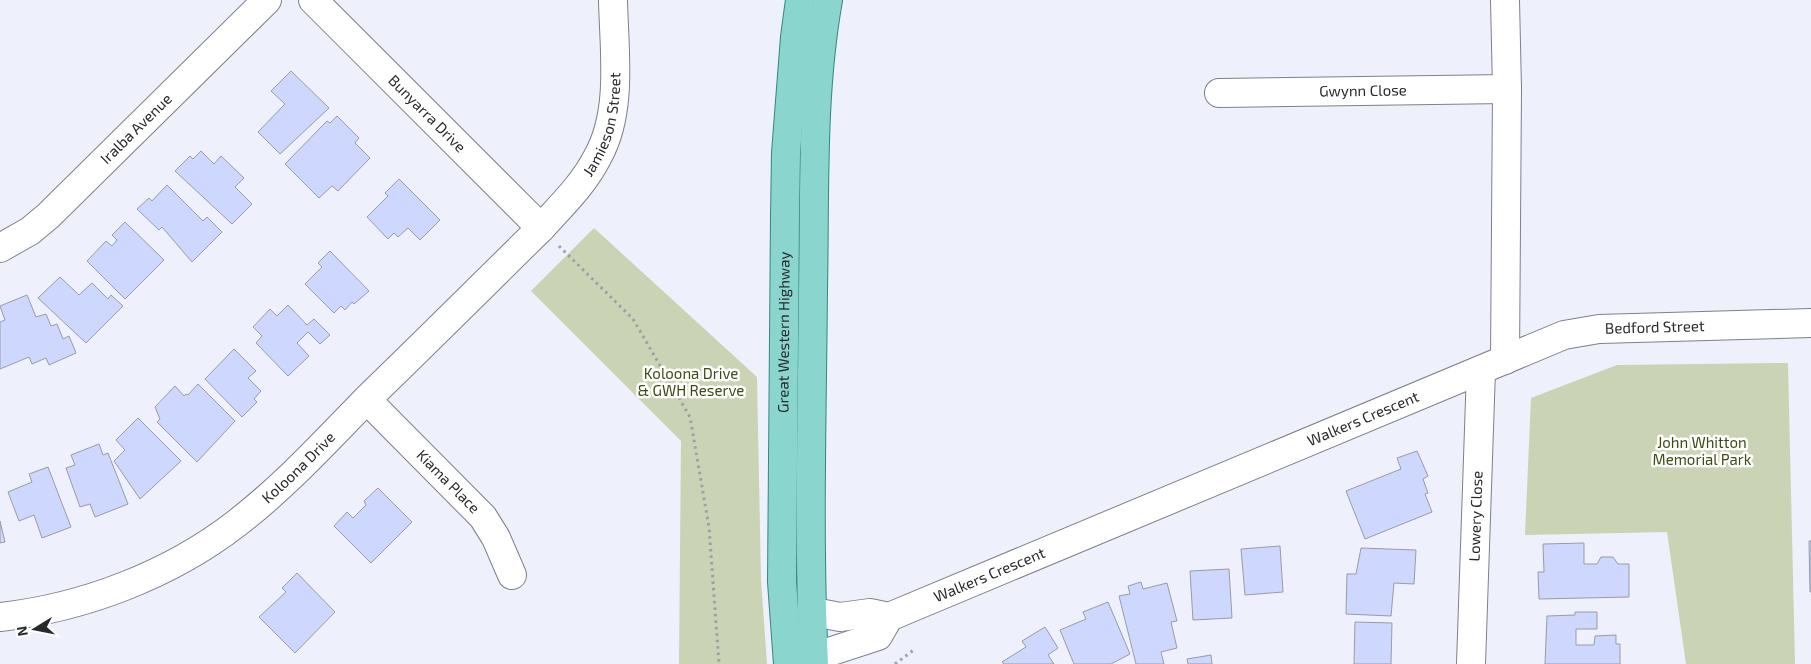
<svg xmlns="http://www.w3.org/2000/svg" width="1811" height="664" font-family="'Exo 2',sans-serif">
	<rect width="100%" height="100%" fill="#eef1fb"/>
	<g fill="#cad3b4">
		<polygon points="594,228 757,377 761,580 767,664 679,664 681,441 531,291"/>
		<polygon points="1788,363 1795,664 1686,664 1667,532 1525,535 1531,398 1617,365"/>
	</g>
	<g fill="#ced7fd" stroke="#999ba5">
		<polygon points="291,71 329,108 280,154 258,132 285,104 271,91"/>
		<polygon points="337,116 359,138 355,143 370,158 338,191 332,186 319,198 285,164 327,121 330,123"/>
		<polygon points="201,151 214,164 221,156 244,178 235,187 252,204 232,224 175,171 190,156 193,159"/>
		<polygon points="399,179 440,220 420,240 408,228 398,237 394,233 388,239 367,217 388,196 385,193"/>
		<polygon points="167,185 203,221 207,217 222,232 192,262 162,227 159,230 137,209 149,198 152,201"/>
		<polygon points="125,222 164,260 125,299 87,261 106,241 112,246 117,240 112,235"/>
		<polygon points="330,251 369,291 354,304 352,302 345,310 341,306 334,313 305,284 322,267 318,263"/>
		<polygon points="60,277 79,295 92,283 108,299 111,295 123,306 86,343 38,298"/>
		<polygon points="27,295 36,317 46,314 51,326 57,324 63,339 69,336 76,353 49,365 46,358 32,364 29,357 0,369 0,322 5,320 0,306"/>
		<polygon points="288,305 307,325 314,319 330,335 320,344 308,332 297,343 309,356 288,376 256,343 262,336 253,327 270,309 277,316"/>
		<polygon points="234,349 256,371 248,378 261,391 254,399 257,402 242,417 205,379"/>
		<polygon points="198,384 235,421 197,462 157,422 160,419 155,407 175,386 184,396 186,394 188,395"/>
		<polygon points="138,418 181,461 140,499 114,461 125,450 116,440"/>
		<polygon points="99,444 103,455 108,453 128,504 95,517 90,504 80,507 66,468 75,465 71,455"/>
		<polygon points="1417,451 1428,476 1423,479 1428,493 1425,494 1432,512 1365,539 1346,491 1401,469 1397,458"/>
		<polygon points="48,467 71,527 42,538 34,515 19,521 8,492 32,482 29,474"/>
		<polygon points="378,488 412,522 371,563 334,526 347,512 353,518 366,505 364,501"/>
		<polygon points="0,521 5,542 0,543"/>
		<polygon points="1809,541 1811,541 1811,592 1810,592"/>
		<polygon points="1584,543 1584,564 1597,564 1601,557 1613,557 1618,564 1629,564 1629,597 1539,599 1538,572 1544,572 1543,544"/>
		<polygon points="1280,546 1283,592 1245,595 1241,549"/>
		<polygon points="1361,548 1416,550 1414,584 1394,583 1391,616 1346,614 1347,574 1356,574"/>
		<polygon points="1229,569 1232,618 1193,620 1190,571"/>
		<polygon points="297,573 335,612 295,653 259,617 286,592 282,588"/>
		<polygon points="1141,582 1143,589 1167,583 1177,621 1171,622 1177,648 1161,652 1164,664 1136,664 1119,596 1130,594 1128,586"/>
		<polygon points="1108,602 1130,654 1111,664 1074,664 1060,630 1086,619 1083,612"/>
		<polygon points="1575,612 1597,612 1597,629 1576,629 1576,645 1594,645 1595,636 1616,635 1616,644 1620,644 1620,664 1545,664 1547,616 1575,615"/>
		<polygon points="1355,622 1392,623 1391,664 1354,664"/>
		<polygon points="1045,627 1058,648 1048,655 1054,664 1004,664 1002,662 1026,647 1022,641"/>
		<polygon points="1211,655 1212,664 1188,664 1187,659"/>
	</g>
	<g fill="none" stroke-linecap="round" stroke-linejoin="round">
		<g stroke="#7e8089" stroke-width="30">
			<g id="minor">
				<path id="s1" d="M313,0L541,228"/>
				<path id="s2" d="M1219,93L1507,89"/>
				<path id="s3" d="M0,248L30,231L48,216L267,0"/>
				<polyline points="1505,360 1507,89 1505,0"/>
				<path id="s4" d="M367,400L483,517L496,538L512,575"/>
				<path id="s5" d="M814,612L840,617L870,613L889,617L1564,335L1599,329L1811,323"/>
				<path id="s6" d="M0,617C83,608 170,575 237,523C285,486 326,441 368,398C426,342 483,285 541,228C562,205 584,184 598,156C623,111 614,50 613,0"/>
				<polyline points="792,664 878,636 889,617"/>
				<path id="s7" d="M1471,664L1481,370"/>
			</g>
		</g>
		<g stroke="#358780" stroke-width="30">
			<g id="major">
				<path id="s8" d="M788,664L782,582L785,216L786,153L795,37L800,0"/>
				<path d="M814,664C808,540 812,415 813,290C815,194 811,95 828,0"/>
			</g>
		</g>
		<g stroke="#9d9fa6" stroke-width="3" stroke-dasharray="2.5 4" stroke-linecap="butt">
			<polyline points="559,246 633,319 690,417 709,527 719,664"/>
			<polyline points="895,664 915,649"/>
		</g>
		<use href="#minor" stroke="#fff" stroke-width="28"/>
		<use href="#major" stroke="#8ad5ce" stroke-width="28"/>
	</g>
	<g text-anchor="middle" stroke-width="5" stroke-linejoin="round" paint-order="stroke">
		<g font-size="15" fill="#28292c" stroke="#fff">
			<text dy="5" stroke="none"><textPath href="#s2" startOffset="144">Gwynn Close</textPath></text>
			<text dy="5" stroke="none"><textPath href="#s1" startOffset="161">Bunyarra Drive</textPath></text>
			<text dy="5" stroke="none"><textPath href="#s6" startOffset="806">Jamieson Street</textPath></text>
			<text dy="5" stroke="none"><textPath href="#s3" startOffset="182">Iralba Avenue</textPath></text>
			<text dy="5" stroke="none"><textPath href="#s5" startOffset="899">Bedford Street</textPath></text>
			<text dy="5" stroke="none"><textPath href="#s8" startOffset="332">Great Western Highway</textPath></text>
			<text dy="5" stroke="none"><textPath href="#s5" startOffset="590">Walkers Crescent</textPath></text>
			<text dy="5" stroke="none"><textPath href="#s6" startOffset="341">Koloona Drive</textPath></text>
			<text dy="5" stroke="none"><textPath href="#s4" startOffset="115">Kiama Place</textPath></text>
			<text dy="5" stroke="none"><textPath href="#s7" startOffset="148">Lowery Close</textPath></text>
			<text dy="5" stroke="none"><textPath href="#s5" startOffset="185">Walkers Crescent</textPath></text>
		</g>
		<g font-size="15" fill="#3f4a15" stroke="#fff">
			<text x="691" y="379">Koloona Drive<tspan x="691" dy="17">&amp; GWH Reserve</tspan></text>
			<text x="1702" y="448">John Whitton<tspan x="1702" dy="17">Memorial Park</tspan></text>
		</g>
	</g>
	<g transform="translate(35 629) rotate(260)" stroke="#ffffff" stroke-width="4" paint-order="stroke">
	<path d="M0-4L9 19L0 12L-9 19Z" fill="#28292c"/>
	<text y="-8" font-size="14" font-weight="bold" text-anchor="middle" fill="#28292c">N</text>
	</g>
</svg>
